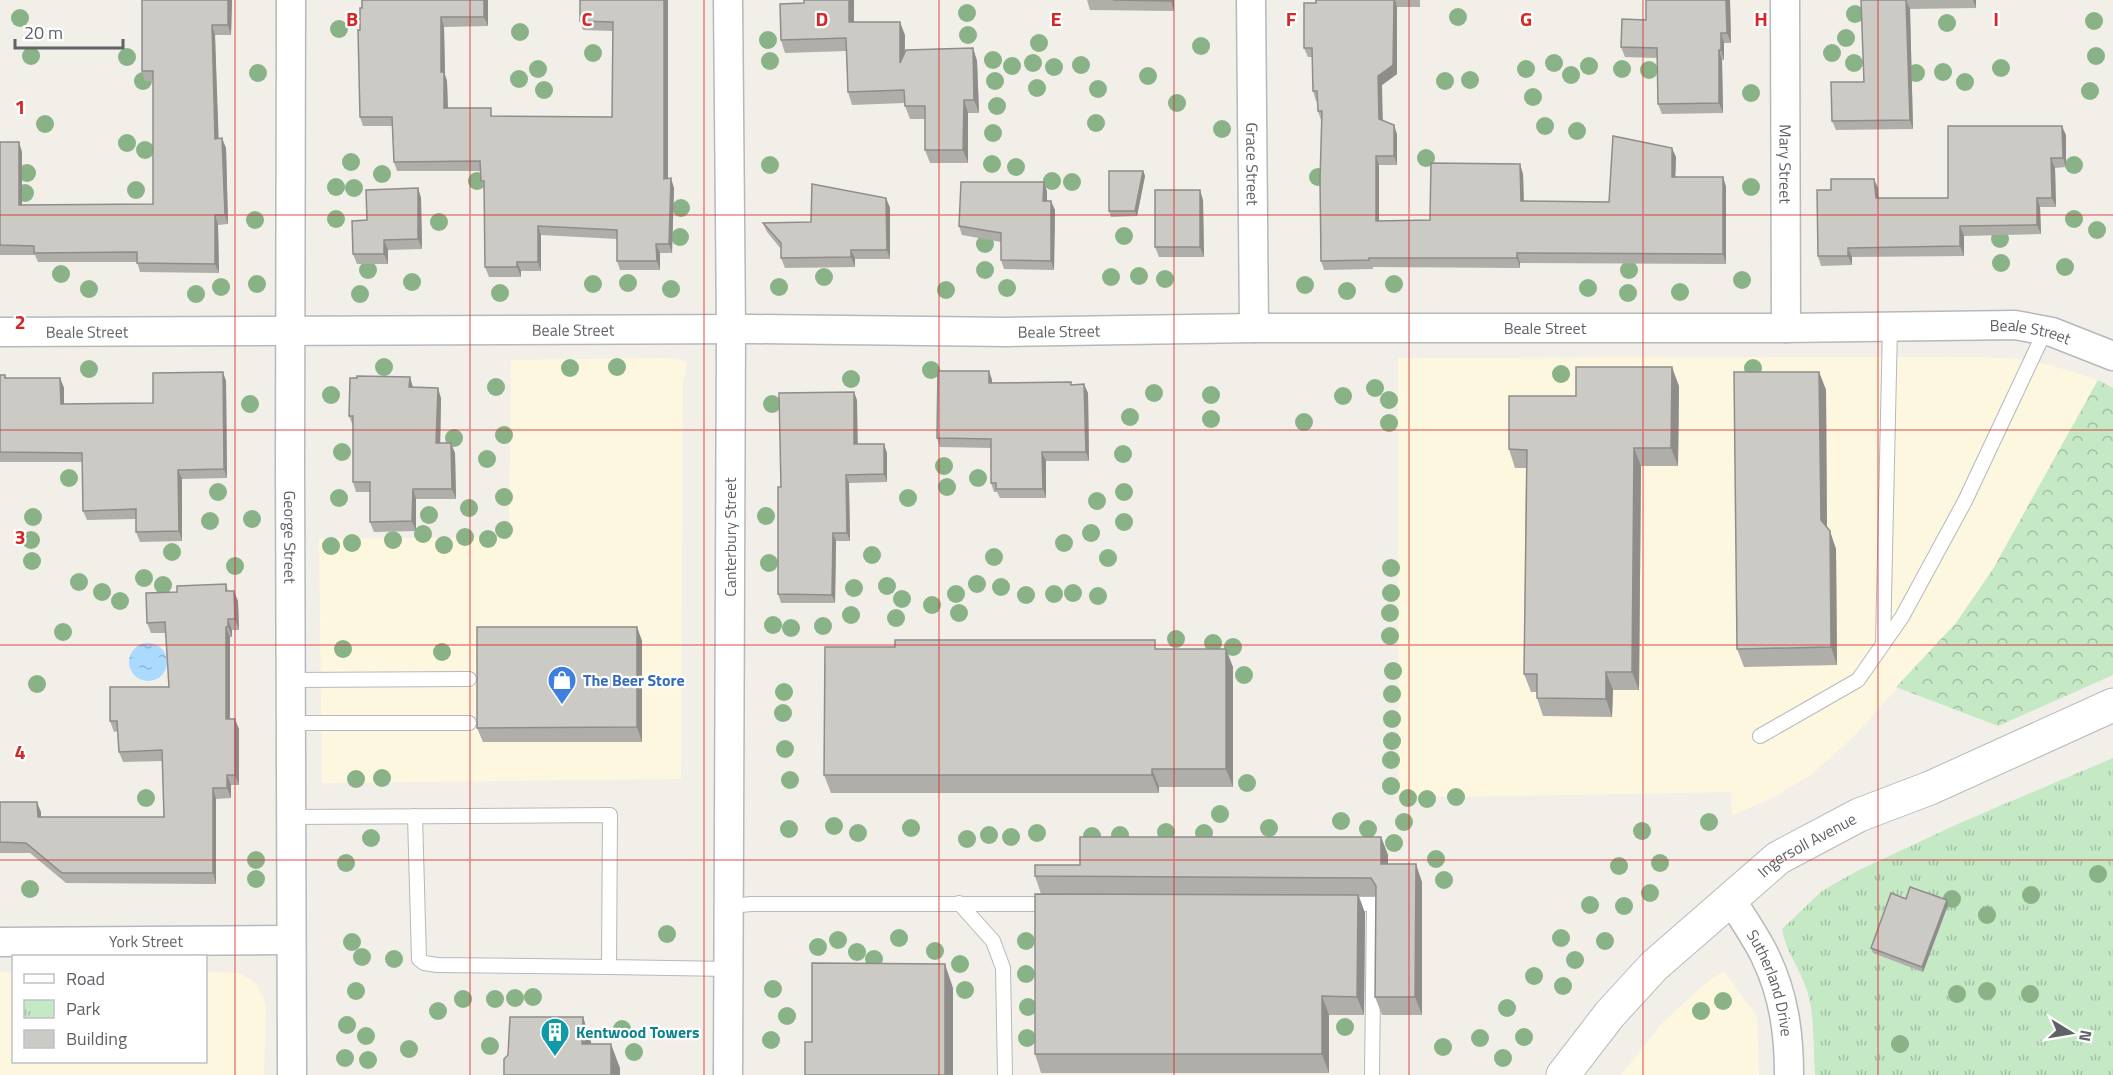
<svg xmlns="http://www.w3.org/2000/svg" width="2113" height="1075" font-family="'Titillium Web',sans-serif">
	<defs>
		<pattern id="forest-crowns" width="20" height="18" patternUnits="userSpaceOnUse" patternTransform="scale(1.5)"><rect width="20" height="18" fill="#c5e8c5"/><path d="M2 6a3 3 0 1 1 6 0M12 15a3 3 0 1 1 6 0" fill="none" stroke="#a3c0a4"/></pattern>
		<pattern id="park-tufts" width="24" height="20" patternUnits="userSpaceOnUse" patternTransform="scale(1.5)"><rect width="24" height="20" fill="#c5e8c5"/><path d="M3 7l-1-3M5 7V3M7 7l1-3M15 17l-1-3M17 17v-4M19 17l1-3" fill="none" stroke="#a3c0a4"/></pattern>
		<pattern id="water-ripples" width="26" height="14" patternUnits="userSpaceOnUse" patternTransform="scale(1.5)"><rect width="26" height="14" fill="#aadaff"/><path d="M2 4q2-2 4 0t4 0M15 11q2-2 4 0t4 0" fill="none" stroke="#8eb4d2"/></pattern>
	</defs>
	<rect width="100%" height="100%" fill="#f1efe8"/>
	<g fill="#fef7e0">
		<polygon points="1982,357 2016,359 2050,365 2098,380 1993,569 1956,623 1853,737 1811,775 1770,799 1732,815 1731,792 1456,797 1399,795 1398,358"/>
		<polygon points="666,358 678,359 687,363 683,383 681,779 322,783 319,539 509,537 511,360"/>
		<polygon points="1724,971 1757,1017 1759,1075 1621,1075 1663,1022 1706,983"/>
		<polygon points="0,972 13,972 14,1062 206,1062 206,972 240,973 256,984 263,996 266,1009 264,1075 0,1075"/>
	</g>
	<polygon fill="url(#forest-crowns)" points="2098,380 2113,388 2113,675 1998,726 1896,687 1956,623 1993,569"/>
	<path fill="url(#park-tufts)" d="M2113,758V1075H1815C1813,1048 1815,1016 1807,990C1800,969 1785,950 1782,929L1822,891L1857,871L1960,823Z"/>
	<circle fill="url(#water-ripples)" cx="148" cy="662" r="19"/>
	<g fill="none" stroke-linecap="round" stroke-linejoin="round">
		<g stroke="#b5b8bc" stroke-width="16">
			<g id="lane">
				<polyline points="1883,644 1890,326"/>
				<polyline points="291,680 469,679"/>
				<polyline points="291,723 469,723"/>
				<polyline points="1760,736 1858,680 1902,617 1965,501 2045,331"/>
				<polyline points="415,816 419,959 424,963 437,965 609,967"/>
				<polyline points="291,817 610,815 609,967 729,969"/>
				<polyline points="959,903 993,941 1003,968 1005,1075"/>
				<polyline points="1345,904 1374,904 1372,1075"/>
				<polyline points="728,906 752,904 1053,904"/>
			</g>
		</g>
		<g stroke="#b5b8bc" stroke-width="31">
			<g id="street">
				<path id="s1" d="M291,0L290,467L292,1075"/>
				<polyline points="728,0 731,329 728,1075"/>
				<path id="s2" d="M1251,0L1254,328"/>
				<path id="s3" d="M1785,0L1786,328"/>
				<path id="s4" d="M0,332L752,329L1007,332L1254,328H1786L2015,325L2052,332L2113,356"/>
				<path id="s5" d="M1731,899C1742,918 1757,938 1766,958C1784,996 1789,1034 1789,1075"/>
				<path id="s6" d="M0,942L291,940"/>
			</g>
		</g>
		<g stroke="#b6babf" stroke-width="35">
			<g id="secondary">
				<path id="s7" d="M1563,1075L1610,1014L1654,966L1778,858L1859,815L1930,788L2113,705"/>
			</g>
		</g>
		<use href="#lane" stroke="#fff" stroke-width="14"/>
		<use href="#street" stroke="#fff" stroke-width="28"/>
		<use href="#secondary" stroke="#fff" stroke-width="33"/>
	</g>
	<g fill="#89b387">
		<circle cx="967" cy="13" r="9"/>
		<circle cx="1855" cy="14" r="9"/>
		<circle cx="1458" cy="17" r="9"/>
		<circle cx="20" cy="18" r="9"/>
		<circle cx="2094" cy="21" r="9"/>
		<circle cx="1947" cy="23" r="9"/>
		<circle cx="339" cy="29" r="9"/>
		<circle cx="520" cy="32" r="9"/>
		<circle cx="968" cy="35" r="9"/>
		<circle cx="1846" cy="38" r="9"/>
		<circle cx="768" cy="40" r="9"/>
		<circle cx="1039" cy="43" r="9"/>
		<circle cx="1201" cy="46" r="9"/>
		<circle cx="593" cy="53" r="9"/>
		<circle cx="1832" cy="53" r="9"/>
		<circle cx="31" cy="56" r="9"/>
		<circle cx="2096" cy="56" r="9"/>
		<circle cx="127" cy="57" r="9"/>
		<circle cx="993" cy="60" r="9"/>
		<circle cx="770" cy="61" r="9"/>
		<circle cx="1033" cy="63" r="9"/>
		<circle cx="1554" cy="63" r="9"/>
		<circle cx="1854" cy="63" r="9"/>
		<circle cx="1081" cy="65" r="9"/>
		<circle cx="1012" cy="66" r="9"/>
		<circle cx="1589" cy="66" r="9"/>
		<circle cx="1054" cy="67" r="9"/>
		<circle cx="2001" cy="68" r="9"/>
		<circle cx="538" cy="69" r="9"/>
		<circle cx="1526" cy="69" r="9"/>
		<circle cx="1622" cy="69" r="9"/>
		<circle cx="1649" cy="70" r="9"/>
		<circle cx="1943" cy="72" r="9"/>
		<circle cx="258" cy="73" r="9"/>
		<circle cx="1916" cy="73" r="9"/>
		<circle cx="1571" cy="75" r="9"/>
		<circle cx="1148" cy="76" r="9"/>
		<circle cx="519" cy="79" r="9"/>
		<circle cx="1470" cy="80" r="9"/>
		<circle cx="143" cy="81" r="9"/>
		<circle cx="995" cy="81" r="9"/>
		<circle cx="1445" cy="81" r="9"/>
		<circle cx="1965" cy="82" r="9"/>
		<circle cx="1037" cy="88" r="9"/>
		<circle cx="1098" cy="89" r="9"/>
		<circle cx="544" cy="90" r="9"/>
		<circle cx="2090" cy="91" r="9"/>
		<circle cx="1751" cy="93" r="9"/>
		<circle cx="1533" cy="97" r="9"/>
		<circle cx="1177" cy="103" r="9"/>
		<circle cx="997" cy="106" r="9"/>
		<circle cx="1096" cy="123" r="9"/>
		<circle cx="45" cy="124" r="9"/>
		<circle cx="1545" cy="126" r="9"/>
		<circle cx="1222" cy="129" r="9"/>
		<circle cx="1577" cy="131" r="9"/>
		<circle cx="993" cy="133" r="9"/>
		<circle cx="127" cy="143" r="9"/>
		<circle cx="145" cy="150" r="9"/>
		<circle cx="1426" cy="158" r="9"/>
		<circle cx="351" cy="162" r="9"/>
		<circle cx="992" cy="164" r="9"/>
		<circle cx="770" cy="165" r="9"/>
		<circle cx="2074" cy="165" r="9"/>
		<circle cx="1016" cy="167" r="9"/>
		<circle cx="27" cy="173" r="9"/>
		<circle cx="382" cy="174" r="9"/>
		<circle cx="1318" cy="177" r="9"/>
		<circle cx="477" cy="181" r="9"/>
		<circle cx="1052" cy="181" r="9"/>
		<circle cx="1072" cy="182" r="9"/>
		<circle cx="336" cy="187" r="9"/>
		<circle cx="1751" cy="187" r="9"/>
		<circle cx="354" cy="188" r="9"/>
		<circle cx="136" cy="190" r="9"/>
		<circle cx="25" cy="193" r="9"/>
		<circle cx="681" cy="208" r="9"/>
		<circle cx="336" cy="219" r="9"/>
		<circle cx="2074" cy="219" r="9"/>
		<circle cx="255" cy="220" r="9"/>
		<circle cx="439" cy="222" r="9"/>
		<circle cx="2097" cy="230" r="9"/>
		<circle cx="1124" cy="236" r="9"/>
		<circle cx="680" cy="237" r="9"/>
		<circle cx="2000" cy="239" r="9"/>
		<circle cx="985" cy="244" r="9"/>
		<circle cx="2001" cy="263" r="9"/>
		<circle cx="2065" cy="267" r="9"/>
		<circle cx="368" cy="270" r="9"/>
		<circle cx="985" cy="270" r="9"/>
		<circle cx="1629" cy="270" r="9"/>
		<circle cx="61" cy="274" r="9"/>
		<circle cx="1139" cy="276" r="9"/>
		<circle cx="824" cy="277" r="9"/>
		<circle cx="1111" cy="277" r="9"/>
		<circle cx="1165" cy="279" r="9"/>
		<circle cx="1742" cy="280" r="9"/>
		<circle cx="412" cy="282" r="9"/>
		<circle cx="628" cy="283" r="9"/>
		<circle cx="257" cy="284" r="9"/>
		<circle cx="593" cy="284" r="9"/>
		<circle cx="1394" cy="284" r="9"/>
		<circle cx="1305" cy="285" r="9"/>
		<circle cx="221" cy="287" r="9"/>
		<circle cx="779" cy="287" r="9"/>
		<circle cx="1007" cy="288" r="9"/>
		<circle cx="1588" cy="288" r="9"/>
		<circle cx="89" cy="289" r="9"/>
		<circle cx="671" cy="289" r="9"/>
		<circle cx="946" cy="290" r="9"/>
		<circle cx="1347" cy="291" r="9"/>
		<circle cx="1680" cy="292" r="9"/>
		<circle cx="500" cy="293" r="9"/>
		<circle cx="1628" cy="293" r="9"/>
		<circle cx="196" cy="294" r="9"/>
		<circle cx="360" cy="294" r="9"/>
		<circle cx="384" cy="367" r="9"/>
		<circle cx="617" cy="367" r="9"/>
		<circle cx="570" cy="368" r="9"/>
		<circle cx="1753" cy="368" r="9"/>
		<circle cx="89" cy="369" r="9"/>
		<circle cx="931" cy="370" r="9"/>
		<circle cx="1561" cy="374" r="9"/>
		<circle cx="851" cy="379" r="9"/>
		<circle cx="496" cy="387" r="9"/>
		<circle cx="1375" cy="388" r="9"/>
		<circle cx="1154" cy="393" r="9"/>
		<circle cx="331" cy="395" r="9"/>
		<circle cx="1211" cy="395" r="9"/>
		<circle cx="1343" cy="396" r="9"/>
		<circle cx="1389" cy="400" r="9"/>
		<circle cx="250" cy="404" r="9"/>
		<circle cx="772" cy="404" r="9"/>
		<circle cx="1130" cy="417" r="9"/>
		<circle cx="1211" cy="419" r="9"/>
		<circle cx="1304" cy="422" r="9"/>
		<circle cx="1389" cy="423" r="9"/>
		<circle cx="504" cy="435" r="9"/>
		<circle cx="454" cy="438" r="9"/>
		<circle cx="342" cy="452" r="9"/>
		<circle cx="1123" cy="454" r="9"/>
		<circle cx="487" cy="459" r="9"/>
		<circle cx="944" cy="466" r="9"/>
		<circle cx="69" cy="478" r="9"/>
		<circle cx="978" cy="478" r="9"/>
		<circle cx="947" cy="487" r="9"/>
		<circle cx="218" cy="492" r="9"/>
		<circle cx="1124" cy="492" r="9"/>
		<circle cx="504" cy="497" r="9"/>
		<circle cx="339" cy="498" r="9"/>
		<circle cx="908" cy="498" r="9"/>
		<circle cx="1097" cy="501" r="9"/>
		<circle cx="469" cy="508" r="9"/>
		<circle cx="429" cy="515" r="9"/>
		<circle cx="766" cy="516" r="9"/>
		<circle cx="33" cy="517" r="9"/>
		<circle cx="252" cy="519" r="9"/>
		<circle cx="210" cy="521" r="9"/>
		<circle cx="1124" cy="522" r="9"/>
		<circle cx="504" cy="530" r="9"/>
		<circle cx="1091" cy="533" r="9"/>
		<circle cx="423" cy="534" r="9"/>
		<circle cx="465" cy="537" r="9"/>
		<circle cx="488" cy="539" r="9"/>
		<circle cx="31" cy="540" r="9"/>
		<circle cx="393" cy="540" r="9"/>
		<circle cx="352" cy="543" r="9"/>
		<circle cx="1064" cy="543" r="9"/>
		<circle cx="444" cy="545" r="9"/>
		<circle cx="331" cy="546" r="9"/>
		<circle cx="172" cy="552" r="9"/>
		<circle cx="872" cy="555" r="9"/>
		<circle cx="994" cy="557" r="9"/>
		<circle cx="1108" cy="558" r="9"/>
		<circle cx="32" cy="561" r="9"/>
		<circle cx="769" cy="563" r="9"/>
		<circle cx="235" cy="566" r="9"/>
		<circle cx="1391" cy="568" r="9"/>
		<circle cx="144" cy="578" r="9"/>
		<circle cx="79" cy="582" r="9"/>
		<circle cx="977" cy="584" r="9"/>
		<circle cx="163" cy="585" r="9"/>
		<circle cx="887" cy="586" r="9"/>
		<circle cx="1001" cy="587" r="9"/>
		<circle cx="854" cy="588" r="9"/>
		<circle cx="102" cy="592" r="9"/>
		<circle cx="1073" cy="593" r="9"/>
		<circle cx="1391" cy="593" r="9"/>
		<circle cx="956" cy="594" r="9"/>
		<circle cx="1054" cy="594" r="9"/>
		<circle cx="1026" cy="595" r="9"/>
		<circle cx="1098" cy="596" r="9"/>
		<circle cx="902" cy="599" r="9"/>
		<circle cx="120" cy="601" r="9"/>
		<circle cx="932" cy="605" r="9"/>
		<circle cx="959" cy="613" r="9"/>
		<circle cx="1390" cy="613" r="9"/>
		<circle cx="851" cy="615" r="9"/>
		<circle cx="896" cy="618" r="9"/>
		<circle cx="773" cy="625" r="9"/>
		<circle cx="823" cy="626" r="9"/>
		<circle cx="791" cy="628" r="9"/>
		<circle cx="63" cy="632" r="9"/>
		<circle cx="1390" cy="636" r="9"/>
		<circle cx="1176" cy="639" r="9"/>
		<circle cx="1213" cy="643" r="9"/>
		<circle cx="1233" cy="647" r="9"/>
		<circle cx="343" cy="649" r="9"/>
		<circle cx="442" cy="652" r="9"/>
		<circle cx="1393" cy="671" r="9"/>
		<circle cx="1244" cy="675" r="9"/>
		<circle cx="37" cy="684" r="9"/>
		<circle cx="784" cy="692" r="9"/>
		<circle cx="1392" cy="694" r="9"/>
		<circle cx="783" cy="713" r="9"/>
		<circle cx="1392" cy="719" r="9"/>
		<circle cx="1392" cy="741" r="9"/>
		<circle cx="785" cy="749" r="9"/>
		<circle cx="1391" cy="760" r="9"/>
		<circle cx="382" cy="778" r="9"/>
		<circle cx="356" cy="779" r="9"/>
		<circle cx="790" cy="780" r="9"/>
		<circle cx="1247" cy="783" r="9"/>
		<circle cx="1391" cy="786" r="9"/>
		<circle cx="1456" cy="797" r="9"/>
		<circle cx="146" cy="798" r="9"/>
		<circle cx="1408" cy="798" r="9"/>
		<circle cx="1427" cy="799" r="9"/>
		<circle cx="1220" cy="814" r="9"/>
		<circle cx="1341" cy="821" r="9"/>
		<circle cx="1404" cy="822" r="9"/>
		<circle cx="1709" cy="822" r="9"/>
		<circle cx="834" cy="826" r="9"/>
		<circle cx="911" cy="828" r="9"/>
		<circle cx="1269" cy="828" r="9"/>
		<circle cx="789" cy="829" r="9"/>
		<circle cx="1368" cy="829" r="9"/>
		<circle cx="1642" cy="831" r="9"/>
		<circle cx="1166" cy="832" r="9"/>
		<circle cx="858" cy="833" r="9"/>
		<circle cx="1037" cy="833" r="9"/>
		<circle cx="1204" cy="833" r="9"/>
		<circle cx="989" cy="835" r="9"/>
		<circle cx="1120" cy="835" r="9"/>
		<circle cx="1092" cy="836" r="9"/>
		<circle cx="1011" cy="837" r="9"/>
		<circle cx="371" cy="838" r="9"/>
		<circle cx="967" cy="839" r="9"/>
		<circle cx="1394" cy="843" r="9"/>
		<circle cx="1436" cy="859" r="9"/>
		<circle cx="256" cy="860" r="9"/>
		<circle cx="346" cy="863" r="9"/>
		<circle cx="1660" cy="863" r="9"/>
		<circle cx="1619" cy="866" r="9"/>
		<circle cx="2098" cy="874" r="9"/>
		<circle cx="256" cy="879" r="9"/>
		<circle cx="1444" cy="880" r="9"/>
		<circle cx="30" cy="889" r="9"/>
		<circle cx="1650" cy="893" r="9"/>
		<circle cx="2031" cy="895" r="9"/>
		<circle cx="1952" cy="899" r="9"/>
		<circle cx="1590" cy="905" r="9"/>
		<circle cx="1624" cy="906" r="9"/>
		<circle cx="1987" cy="915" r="9"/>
		<circle cx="667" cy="934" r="9"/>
		<circle cx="899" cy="938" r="9"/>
		<circle cx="1561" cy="938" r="9"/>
		<circle cx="838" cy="940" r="9"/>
		<circle cx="1026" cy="941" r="9"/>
		<circle cx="1605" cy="941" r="9"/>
		<circle cx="352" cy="942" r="9"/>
		<circle cx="818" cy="947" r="9"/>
		<circle cx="935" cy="951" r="9"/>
		<circle cx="857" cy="952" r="9"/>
		<circle cx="362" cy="957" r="9"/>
		<circle cx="394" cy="959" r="9"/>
		<circle cx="874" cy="959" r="9"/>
		<circle cx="1575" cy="960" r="9"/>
		<circle cx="960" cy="964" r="9"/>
		<circle cx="1026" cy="974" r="9"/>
		<circle cx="1534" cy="976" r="9"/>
		<circle cx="1563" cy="986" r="9"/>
		<circle cx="773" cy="989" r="9"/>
		<circle cx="965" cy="990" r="9"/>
		<circle cx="356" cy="991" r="9"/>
		<circle cx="1987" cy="991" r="9"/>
		<circle cx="1957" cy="994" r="9"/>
		<circle cx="2030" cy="994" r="9"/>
		<circle cx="533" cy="997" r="9"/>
		<circle cx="515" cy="998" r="9"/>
		<circle cx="463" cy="999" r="9"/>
		<circle cx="495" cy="999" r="9"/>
		<circle cx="1723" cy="1001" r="9"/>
		<circle cx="1028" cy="1007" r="9"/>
		<circle cx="1507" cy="1008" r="9"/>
		<circle cx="438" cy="1011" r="9"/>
		<circle cx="1701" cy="1011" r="9"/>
		<circle cx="787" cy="1016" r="9"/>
		<circle cx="347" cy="1025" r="9"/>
		<circle cx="1345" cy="1027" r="9"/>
		<circle cx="622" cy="1029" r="9"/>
		<circle cx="366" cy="1036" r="9"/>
		<circle cx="1524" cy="1037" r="9"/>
		<circle cx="1027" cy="1038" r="9"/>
		<circle cx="1480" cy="1038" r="9"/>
		<circle cx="771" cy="1040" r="9"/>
		<circle cx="1900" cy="1044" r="9"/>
		<circle cx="490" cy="1046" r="9"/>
		<circle cx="1443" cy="1047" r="9"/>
		<circle cx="409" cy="1049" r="9"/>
		<circle cx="634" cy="1052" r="9"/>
		<circle cx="345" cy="1058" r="9"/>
		<circle cx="1503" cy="1058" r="9"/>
		<circle cx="368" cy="1060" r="9"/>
	</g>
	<g fill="#afaea9">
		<polygon points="142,0 232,0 231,35 215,35 218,139 226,148 228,224 218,225 219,273 140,272 137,262 38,262 35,255 0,255 0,142 22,152 22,205 153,204 153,81 145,81 142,71"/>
		<polygon points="488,0 488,26 444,27 445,75 447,81 448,108 494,116 612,117 613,31 583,30 580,21 580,0 668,0 668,179 674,188 672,253 660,253 660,270 620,270 617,261 617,239 541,235 541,271 521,271 521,277 489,277 485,267 484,190 481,181 481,171 397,171 394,162 392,126 363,126 360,117 360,30 362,8"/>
		<polygon points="1087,0 1174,0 1174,11 1090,10"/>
		<polygon points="1316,0 1420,0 1420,7 1397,7 1397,74 1382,85 1382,121 1397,134 1397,165 1379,165 1379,221 1430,220 1523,174 1524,201 1609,202 1676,157 1675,177 1723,177 1726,187 1726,264 1520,263 1520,268 1373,267 1373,269 1324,270 1321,261 1321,120 1318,111 1317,101 1316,101 1313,91 1312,57 1308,57 1304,48"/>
		<polygon points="1730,0 1731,43 1724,43 1724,60 1722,60 1723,113 1662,114 1658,104 1657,58 1625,57 1621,47 1646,20"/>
		<polygon points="1861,0 1976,0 1976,8 1910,9 1913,129 1836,130 1832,121 1864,82"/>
		<polygon points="804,3 854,22 905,35 905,53 973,48 977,61 979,113 968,113 968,163 930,163 925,150 925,119 910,119 905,106 905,103 852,105 848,92 846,51 785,53 781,40"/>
		<polygon points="2066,135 2066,167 2055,168 2056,207 2040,207 2041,234 1964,236 1964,256 1852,257 1852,265 1821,266 1818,256 1878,188 1878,198 1948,198"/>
		<polygon points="1143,171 1145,176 1137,216 1111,217 1109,211"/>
		<polygon points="1044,182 1047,192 1047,201 1055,210 1054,270 1004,269 1001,260 1001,242 962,235 959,226"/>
		<polygon points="418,188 421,198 422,249 388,250 388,264 357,264 353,254 367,220"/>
		<polygon points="886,198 890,208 890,259 855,259 855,267 785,268 781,258 781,249 767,232 763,223 811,222"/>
		<polygon points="1203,200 1204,257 1159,257 1155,247"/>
		<polygon points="989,371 992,380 992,383 1072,385 1088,393 1089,461 1046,461 1046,498 1000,498 997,492 994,492 991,483 991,448 940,447 937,438"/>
		<polygon points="1819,372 1826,390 1827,528 1836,549 1837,665 1744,667 1737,649"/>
		<polygon points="0,375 5,375 6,378 60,378 64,388 64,404 153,403 226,381 227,478 182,479 182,541 140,542 136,532 136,519 87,520 83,511 82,462 0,462"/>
		<polygon points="1679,386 1678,466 1641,466 1639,690 1613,690 1612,717 1543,716 1537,698 1537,692 1531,692 1524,674 1526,468 1515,468 1509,449 1576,396"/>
		<polygon points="413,388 441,398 440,443 455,453 456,499 416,499 416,531 374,532 370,522 370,492 356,492 353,482 353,426 349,416"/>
		<polygon points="857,400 857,444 887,453 887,482 849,483 850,541 836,541 835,603 781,603 778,594 781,487"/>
		<polygon points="226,584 228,591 238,601 239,630 232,630 232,637 230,637 230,719 239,729 239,785 231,785 231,798 216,799 216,884 66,883 30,853 0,853 0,802 41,812 41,817 164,817 162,761 123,762 119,752 118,731 114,732 110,721 169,687 166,633 151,633 147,623 177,592"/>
		<polygon points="637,627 642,641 642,742 483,742 477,728"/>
		<polygon points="1158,649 1233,667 1233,787 1159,787 1159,793 831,793 824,775"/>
		<polygon points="1381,837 1388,855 1388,864 1422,882 1422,1015 1382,1015 1375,997 1376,896 1359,896 1365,913 1364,1015 1329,1015 1329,1073 1041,1073 1035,1054 1041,894 1035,876 1080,865"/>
		<polygon points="1906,899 1948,905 1923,972 1873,953 1871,948"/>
	</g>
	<g fill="#8f8d8a">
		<polygon points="228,0 232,0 231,35 228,25"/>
		<polygon points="484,0 488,0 488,26 484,17"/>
		<polygon points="664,0 668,0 668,188 664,179"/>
		<polygon points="849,0 854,0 854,35 849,22"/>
		<polygon points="1171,0 1174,0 1174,11 1171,1"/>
		<polygon points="1394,0 1395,0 1397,7 1397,74 1382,85 1383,129 1379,119 1378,76"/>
		<polygon points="1726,0 1730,0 1731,43 1727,33"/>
		<polygon points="1906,0 1910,9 1913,129 1910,120"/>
		<polygon points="1973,0 1976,0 1976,8"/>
		<polygon points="441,17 444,27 445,75 447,81 448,117 444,108 441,72"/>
		<polygon points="900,22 905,35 904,76 900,63"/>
		<polygon points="212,25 215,35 219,148 215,139"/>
		<polygon points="1721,33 1724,43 1724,60 1721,50"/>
		<polygon points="973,48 977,61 979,113 974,100"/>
		<polygon points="1719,50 1722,60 1723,113 1719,103"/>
		<polygon points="964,100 968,113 968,163 963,150"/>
		<polygon points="1394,125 1397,134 1397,165 1394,156"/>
		<polygon points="2062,126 2066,135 2066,167 2063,158"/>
		<polygon points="222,138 226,148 228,224 225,215"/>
		<polygon points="19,142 22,152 22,215 19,205"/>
		<polygon points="1672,148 1676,157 1675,187 1672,177"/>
		<polygon points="1376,156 1379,165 1379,230 1376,221"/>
		<polygon points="2051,158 2055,168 2056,207 2052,198"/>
		<polygon points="1520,164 1523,174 1524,211 1521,201"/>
		<polygon points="1143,171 1145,176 1137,216 1135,211"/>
		<polygon points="1723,177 1726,187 1726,264 1723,254"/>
		<polygon points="671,178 674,188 672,253 669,244"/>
		<polygon points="1874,179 1878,188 1879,208 1876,198"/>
		<polygon points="1044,182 1047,192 1047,210 1043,201"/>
		<polygon points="418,188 421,198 422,249 418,239"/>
		<polygon points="1200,190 1203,200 1204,257 1200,247"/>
		<polygon points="886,198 890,208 890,259 887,250"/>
		<polygon points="2037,198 2040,207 2041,234 2037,225"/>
		<polygon points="1051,201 1055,210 1054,270 1051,261"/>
		<polygon points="215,215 218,225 219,273 215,264"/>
		<polygon points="538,226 541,235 541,271 538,262"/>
		<polygon points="1960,226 1964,236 1964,256 1960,246"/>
		<polygon points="384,240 388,250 388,264 384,254"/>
		<polygon points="656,244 660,253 660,270 657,261"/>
		<polygon points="1848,248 1852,257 1852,265 1848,256"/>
		<polygon points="851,250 855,259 855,267 851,257"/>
		<polygon points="1517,253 1520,263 1520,268 1517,258"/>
		<polygon points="517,262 521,271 521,277 517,267"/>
		<polygon points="1672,367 1679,386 1678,466 1671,448"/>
		<polygon points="989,371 992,380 992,392 989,383"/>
		<polygon points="223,372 226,381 227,478 224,469"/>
		<polygon points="1819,372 1826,390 1827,539 1821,520"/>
		<polygon points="410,377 413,387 413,397 409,387"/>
		<polygon points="60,378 64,388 64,413 61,404"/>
		<polygon points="1084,384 1088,393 1089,461 1086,452"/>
		<polygon points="438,388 441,398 440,453 436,443"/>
		<polygon points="854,392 857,400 858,453 854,444"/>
		<polygon points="451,443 455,453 456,499 452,489"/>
		<polygon points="884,444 887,453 887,482 884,474"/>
		<polygon points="1634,448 1641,466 1639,690 1632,672"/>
		<polygon points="1042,452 1046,461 1046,498 1043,489"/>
		<polygon points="178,470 182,479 182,541 179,531"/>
		<polygon points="846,475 849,483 850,541 847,533"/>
		<polygon points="413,489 416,499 416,531 412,521"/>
		<polygon points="1830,531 1836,549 1837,665 1831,647"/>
		<polygon points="833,533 836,541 835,603 832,595"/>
		<polygon points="234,591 238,601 239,630 235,619"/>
		<polygon points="228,619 232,630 232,637 228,627"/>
		<polygon points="226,627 230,637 230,729 226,719"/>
		<polygon points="637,627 642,641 642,742 637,727"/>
		<polygon points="1226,649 1233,667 1233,787 1226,769"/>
		<polygon points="1606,672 1613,690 1612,717 1606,699"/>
		<polygon points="235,719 239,729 239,785 235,775"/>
		<polygon points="1152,769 1159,787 1159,793 1152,775"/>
		<polygon points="227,775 231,785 231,798 227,788"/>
		<polygon points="213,788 216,799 216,884 213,873"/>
		<polygon points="37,802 41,812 41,827 38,817"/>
		<polygon points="1381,837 1388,855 1388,882 1381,864"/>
		<polygon points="1416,864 1422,882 1422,1015 1415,997"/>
		<polygon points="1358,895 1365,913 1364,1015 1357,997"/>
		<polygon points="1947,900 1948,905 1923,972 1922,967"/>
		<polygon points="945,964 953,988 953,1075 945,1075"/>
		<polygon points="1322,996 1329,1015 1329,1073 1322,1054"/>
		<polygon points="583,1017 591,1041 591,1068 582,1044"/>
		<polygon points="611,1044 620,1068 620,1075 611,1075"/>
	</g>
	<g fill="#cccac5" stroke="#8f8d8a" stroke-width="1.5">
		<polygon points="142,0 228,0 228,25 212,25 215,139 222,138 225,215 215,215 215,264 137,263 137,252 34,253 34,246 0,245 0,142 19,142 19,205 153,204 153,71 142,71"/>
		<polygon points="362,0 484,0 484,17 441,17 441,72 444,72 444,108 491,108 491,116 612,117 613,22 580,21 580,0 664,0 664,179 671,178 669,244 656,244 657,261 617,261 617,230 538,226 538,262 517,262 517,267 485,267 484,181 481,181 480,161 394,162 392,117 360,117 358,30 360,30 360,8 362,8"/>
		<polygon points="804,0 849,0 849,22 900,22 900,63 906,50 973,48 974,100 964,100 963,150 925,150 925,106 905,106 904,90 848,92 846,38 781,40 780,4 804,3"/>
		<polygon points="1113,0 1171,0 1171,1"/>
		<polygon points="1316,0 1394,0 1393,65 1378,76 1379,119 1394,125 1394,156 1376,156 1376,221 1430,220 1431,163 1520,164 1521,201 1609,202 1613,136 1672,148 1672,177 1723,177 1723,254 1517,253 1517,258 1369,258 1369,260 1321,261 1320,180 1322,111 1318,111 1317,91 1313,91 1312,48 1304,48 1304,3 1316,3"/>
		<polygon points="1646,0 1726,0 1727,33 1721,33 1721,50 1719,50 1719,103 1658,104 1657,48 1621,47 1622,19 1646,20"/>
		<polygon points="1861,0 1907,0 1906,0 1910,120 1832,121 1831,82 1864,82"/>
		<polygon points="1948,126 2062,126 2063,158 2051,158 2052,198 2037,198 2037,225 1960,226 1960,246 1848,248 1848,256 1818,256 1817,190 1831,190 1831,179 1874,179 1876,198 1948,198"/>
		<polygon points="1109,171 1143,171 1135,211 1109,211"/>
		<polygon points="961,182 1044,182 1043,201 1051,201 1051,261 1001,260 1001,233 959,226"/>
		<polygon points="812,184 886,198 887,250 851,250 851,257 781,258 781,243 763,223 811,222"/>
		<polygon points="418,188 418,239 384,240 384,254 353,254 352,221 367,220 366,190"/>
		<rect x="1155" y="190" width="45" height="57"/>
		<polygon points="1576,367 1672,367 1671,448 1634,448 1632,672 1606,672 1606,699 1537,698 1537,674 1524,674 1527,450 1509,449 1509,396 1576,396"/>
		<polygon points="938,371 989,371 989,383 1071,382 1071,385 1084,384 1086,452 1042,452 1043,489 996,489 996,483 991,483 991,439 937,438"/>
		<polygon points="223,372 224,469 178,470 179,531 136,532 136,509 83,511 82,453 0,452 0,375 5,375 5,378 60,378 61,404 153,403 153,373"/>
		<polygon points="1734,372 1819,372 1821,520 1830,531 1831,647 1737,649"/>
		<polygon points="357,376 410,377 409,387 438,388 436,443 451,443 452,489 413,489 412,521 370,522 370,482 353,482 353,416 349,416 350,378 357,378"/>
		<polygon points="854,392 854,444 884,444 884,474 846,475 847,533 833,533 832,595 778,594 778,487 781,487 779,393"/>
		<polygon points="226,584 226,591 234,591 235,619 228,619 228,627 226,627 226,719 235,719 235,775 227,775 227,788 213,788 213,873 62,873 26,843 0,842 0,802 37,802 38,817 164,817 162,750 119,752 117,721 110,721 110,687 169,687 165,622 147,623 146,593 177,592 177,586"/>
		<polygon points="477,627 637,627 637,727 477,728"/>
		<polygon points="895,640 1155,640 1155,649 1226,649 1226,769 1152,769 1152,775 824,775 825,647 895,647"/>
		<polygon points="1080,837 1381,837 1381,864 1416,864 1415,997 1375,997 1376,886 1371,878 1035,876 1035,865 1080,865"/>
		<polygon points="1910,887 1947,900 1922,967 1871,948 1891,893 1906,899"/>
		<polygon points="1035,894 1358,895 1357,997 1322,996 1322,1054 1035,1054"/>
		<polygon points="812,963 945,964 945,1075 805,1075 805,1042 812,1042"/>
		<polygon points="510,1017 583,1017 582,1044 611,1044 611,1075 504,1075 504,1059 508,1055"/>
	</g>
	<path fill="none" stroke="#d62828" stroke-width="1.5" stroke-opacity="0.55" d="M235,0V1075M470,0V1075M704,0V1075M939,0V1075M1174,0V1075M1409,0V1075M1643,0V1075M1878,0V1075M0,215H2113M0,430H2113M0,645H2113M0,860H2113"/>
	<defs>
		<g id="shop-pin" transform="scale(1.5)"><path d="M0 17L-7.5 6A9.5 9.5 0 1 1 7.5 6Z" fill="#3f7fe0" stroke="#fff"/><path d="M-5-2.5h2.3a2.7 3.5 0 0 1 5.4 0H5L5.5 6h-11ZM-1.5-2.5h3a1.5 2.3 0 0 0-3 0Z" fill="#fff"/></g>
		<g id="building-pin" transform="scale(1.5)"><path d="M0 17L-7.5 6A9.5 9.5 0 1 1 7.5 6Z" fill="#0f9aa8" stroke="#fff"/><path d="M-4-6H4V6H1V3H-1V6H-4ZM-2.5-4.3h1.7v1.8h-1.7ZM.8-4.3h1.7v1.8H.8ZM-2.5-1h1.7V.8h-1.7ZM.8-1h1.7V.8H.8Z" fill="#fff"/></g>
	</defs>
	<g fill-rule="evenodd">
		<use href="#shop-pin" x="562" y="680"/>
		<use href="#building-pin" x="555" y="1032"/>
	</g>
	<g text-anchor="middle" stroke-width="4.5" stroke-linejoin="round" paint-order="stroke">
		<g font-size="16" fill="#5f6368" stroke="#fff">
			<text dy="6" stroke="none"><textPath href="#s2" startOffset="164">Grace Street</textPath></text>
			<text dy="6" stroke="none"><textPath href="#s3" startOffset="164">Mary Street</textPath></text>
			<text dy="6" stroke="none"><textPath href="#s4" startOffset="1545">Beale Street</textPath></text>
			<text dy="6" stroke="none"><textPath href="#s4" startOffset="573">Beale Street</textPath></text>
			<text dy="6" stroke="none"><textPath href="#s4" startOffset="1059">Beale Street</textPath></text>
			<text dy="6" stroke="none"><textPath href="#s4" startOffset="87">Beale Street</textPath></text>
			<text dy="6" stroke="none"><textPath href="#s4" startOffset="2031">Beale Street</textPath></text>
			<text transform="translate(730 537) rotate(-90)" y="6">Canterbury Street</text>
			<text dy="6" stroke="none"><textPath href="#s1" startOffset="537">George Street</textPath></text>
			<text dy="6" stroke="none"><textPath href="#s7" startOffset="338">Ingersoll Avenue</textPath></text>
			<text dy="6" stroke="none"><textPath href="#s6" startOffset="146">York Street</textPath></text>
			<text dy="6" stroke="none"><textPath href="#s5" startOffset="94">Sutherland Drive</textPath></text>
		</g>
		<g font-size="16" font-weight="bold" fill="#366cbe" stroke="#fff" text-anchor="start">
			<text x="583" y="686">The Beer Store</text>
		</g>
		<g font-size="16" font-weight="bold" fill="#0d838f" stroke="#fff" text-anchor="start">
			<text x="576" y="1038">Kentwood Towers</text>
		</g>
	</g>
	<g font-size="20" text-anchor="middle" font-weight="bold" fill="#d62828" stroke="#fff" stroke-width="4.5" stroke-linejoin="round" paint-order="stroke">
		<text x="352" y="26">B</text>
		<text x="587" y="26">C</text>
		<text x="822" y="26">D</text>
		<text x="1056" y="26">E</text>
		<text x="1291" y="26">F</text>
		<text x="1526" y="26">G</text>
		<text x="1761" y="26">H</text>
		<text x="1996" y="26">I</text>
		<text x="20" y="114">1</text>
		<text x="20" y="329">2</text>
		<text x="20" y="544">3</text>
		<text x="20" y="759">4</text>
	</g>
	<rect x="12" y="955" width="195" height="108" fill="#ffffff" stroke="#bfc1c3" stroke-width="1.5"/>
	<rect x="24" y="974" width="30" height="9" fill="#ffffff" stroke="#bfc1c3" stroke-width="1.5"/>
	<text x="66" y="985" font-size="18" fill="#5f6368">Road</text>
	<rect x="24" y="1000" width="30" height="18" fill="url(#park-tufts)" stroke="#bfc1c3" stroke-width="1.5"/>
	<text x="66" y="1015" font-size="18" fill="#5f6368">Park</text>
	<rect x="24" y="1030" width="30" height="18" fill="#cccac5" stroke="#bfc1c3" stroke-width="1.5"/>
	<text x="66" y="1045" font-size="18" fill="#5f6368">Building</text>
	<g transform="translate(2071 1033) rotate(101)" stroke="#ffffff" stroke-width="4.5" paint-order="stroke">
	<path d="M0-4.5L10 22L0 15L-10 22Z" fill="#5f6368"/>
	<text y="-9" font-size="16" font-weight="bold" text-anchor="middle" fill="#5f6368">N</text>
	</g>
	<path d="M15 39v9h108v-9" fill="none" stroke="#5f6368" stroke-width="3"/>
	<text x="24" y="39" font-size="18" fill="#5f6368" stroke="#ffffff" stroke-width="4.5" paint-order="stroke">20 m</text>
</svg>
